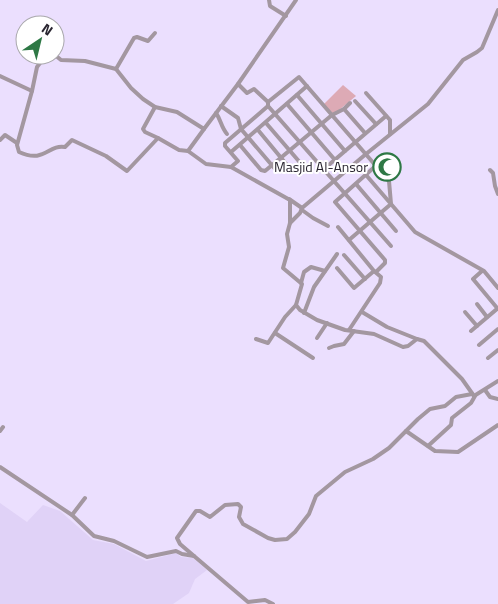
<svg xmlns="http://www.w3.org/2000/svg" width="498" height="604" font-family="'Titillium Web',sans-serif">
	<rect width="100%" height="100%" fill="#ebdffe"/>
	<polygon fill="#e0d2f7" points="0,503 27,522 43,505 60,511 93,540 114,544 146,561 176,553 181,557 193,558 207,570 195,579 189,593 173,604 0,604"/>
	<polygon fill="#ddaab5" points="343,85 356,96 333,115 324,104"/>
	<g fill="none" stroke-linecap="round" stroke-linejoin="round">
		<g stroke="#a397a0" stroke-width="4">
			<polyline points="269,0 270,6 286,16"/>
			<path d="M46,55L37,67L32,91L17,145L19,152C45,164 48,144 65,147L72,140L106,156L127,171L158,138L179,150L188,151L206,164L231,167L290,200V223L287,234L289,247L283,268L302,284L296,305L300,310L317,320L345,330L374,334L403,347L408,346L417,339L424,341L462,379L474,396L498,381"/>
			<polyline points="55,55 61,60 85,61 116,69 131,88 143,99 155,107 177,112 204,129 238,84 296,0"/>
			<polyline points="116,69 134,38 137,37 148,41 155,33"/>
			<polyline points="0,76 32,91"/>
			<polyline points="238,84 247,93 254,89 268,102"/>
			<polyline points="366,93 390,120 390,134"/>
			<polyline points="297,95 345,151"/>
			<polyline points="355,101 376,124"/>
			<polyline points="287,104 335,160"/>
			<polyline points="221,106 238,118 241,129 276,170"/>
			<polyline points="268,106 391,246"/>
			<polyline points="155,107 143,129 145,132 158,138"/>
			<polyline points="344,109 365,133"/>
			<path d="M216,113C221,120 221,127 227,134"/>
			<polyline points="258,130 292,171 296,171 303,166 266,123"/>
			<polyline points="0,140 5,135 17,143"/>
			<polyline points="240,145 261,170 265,171 332,115 344,109 350,103"/>
			<polyline points="188,151 204,129"/>
			<polyline points="231,152 307,86"/>
			<polyline points="231,167 238,161 225,146 225,143 268,106 268,102 299,77 389,181 391,204 415,232 484,271 498,288"/>
			<polyline points="324,169 386,116"/>
			<polyline points="490,170 493,173 495,186 498,194"/>
			<polyline points="356,184 396,231"/>
			<polyline points="289,199 302,208"/>
			<polyline points="302,210 313,218 328,226"/>
			<polyline points="290,223 300,213 302,208 366,154 428,104 463,60 477,52 482,48 498,10"/>
			<polyline points="349,240 391,204 366,175"/>
			<polyline points="344,255 365,279"/>
			<polyline points="337,268 354,288 374,271 338,227"/>
			<polyline points="482,271 473,279 498,309"/>
			<polyline points="376,272 385,263 385,260 335,202 388,155"/>
			<polyline points="301,283 304,272 311,267 325,271"/>
			<polyline points="477,304 487,317"/>
			<polyline points="362,312 387,327 417,339"/>
			<polyline points="465,312 477,326"/>
			<polyline points="304,313 314,287 337,254"/>
			<polyline points="349,330 380,283 381,277 374,271"/>
			<polyline points="471,331 498,308"/>
			<polyline points="275,333 313,358"/>
			<polyline points="317,338 327,323"/>
			<polyline points="256,339 268,343 285,317 296,305"/>
			<polyline points="479,345 498,329"/>
			<polyline points="329,348 334,346 344,344 354,331"/>
			<polyline points="488,358 498,350"/>
			<polyline points="485,390 490,397 498,399"/>
			<polyline points="0,431 3,427"/>
			<polyline points="406,431 435,451 458,452 498,425"/>
			<polyline points="428,446 451,425 452,418 471,403 475,396"/>
			<polyline points="0,467 72,515 94,536 114,541 147,557 176,551 182,554 194,556 248,602 265,600 273,604"/>
			<polyline points="72,515 85,498"/>
			<polyline points="194,556 180,544 177,538 196,511 200,511 210,517 225,505 238,504 241,507 239,517 243,524 268,538 275,540 287,539 295,532 309,514 316,496 345,472 373,459 389,448 418,419 430,409 445,406 456,397 472,394"/>
		</g>
	</g>
	<defs>
		<g id="mosque-ring" transform="scale(1.4375)"><circle r="9.5" fill="#fff" stroke="#2e7845" stroke-width="1.5"/><path d="M3.5-4.9A6 6 0 1 0 3.5 4.9A5 5 0 1 1 3.5-4.9Z" fill="#2e7845"/></g>
	</defs>
	<g fill-rule="evenodd">
		<use href="#mosque-ring" x="387" y="167"/>
	</g>
	<g text-anchor="middle" stroke-width="4" stroke-linejoin="round" paint-order="stroke">
		<g font-size="14" fill="#292530" stroke="#fff" text-anchor="end">
			<text x="368" y="172">Masjid Al-Ansor</text>
		</g>
	</g>
	<g transform="translate(40 40) rotate(35)"><circle r="24" fill="#ffffff" stroke="#a9a8ac"/>
	<path d="M0-4L9 19L0 12L-9 19Z" fill="#2e7845"/>
	<text y="-8" font-size="14" font-weight="bold" text-anchor="middle" fill="#292530">N</text>
	</g>
</svg>
